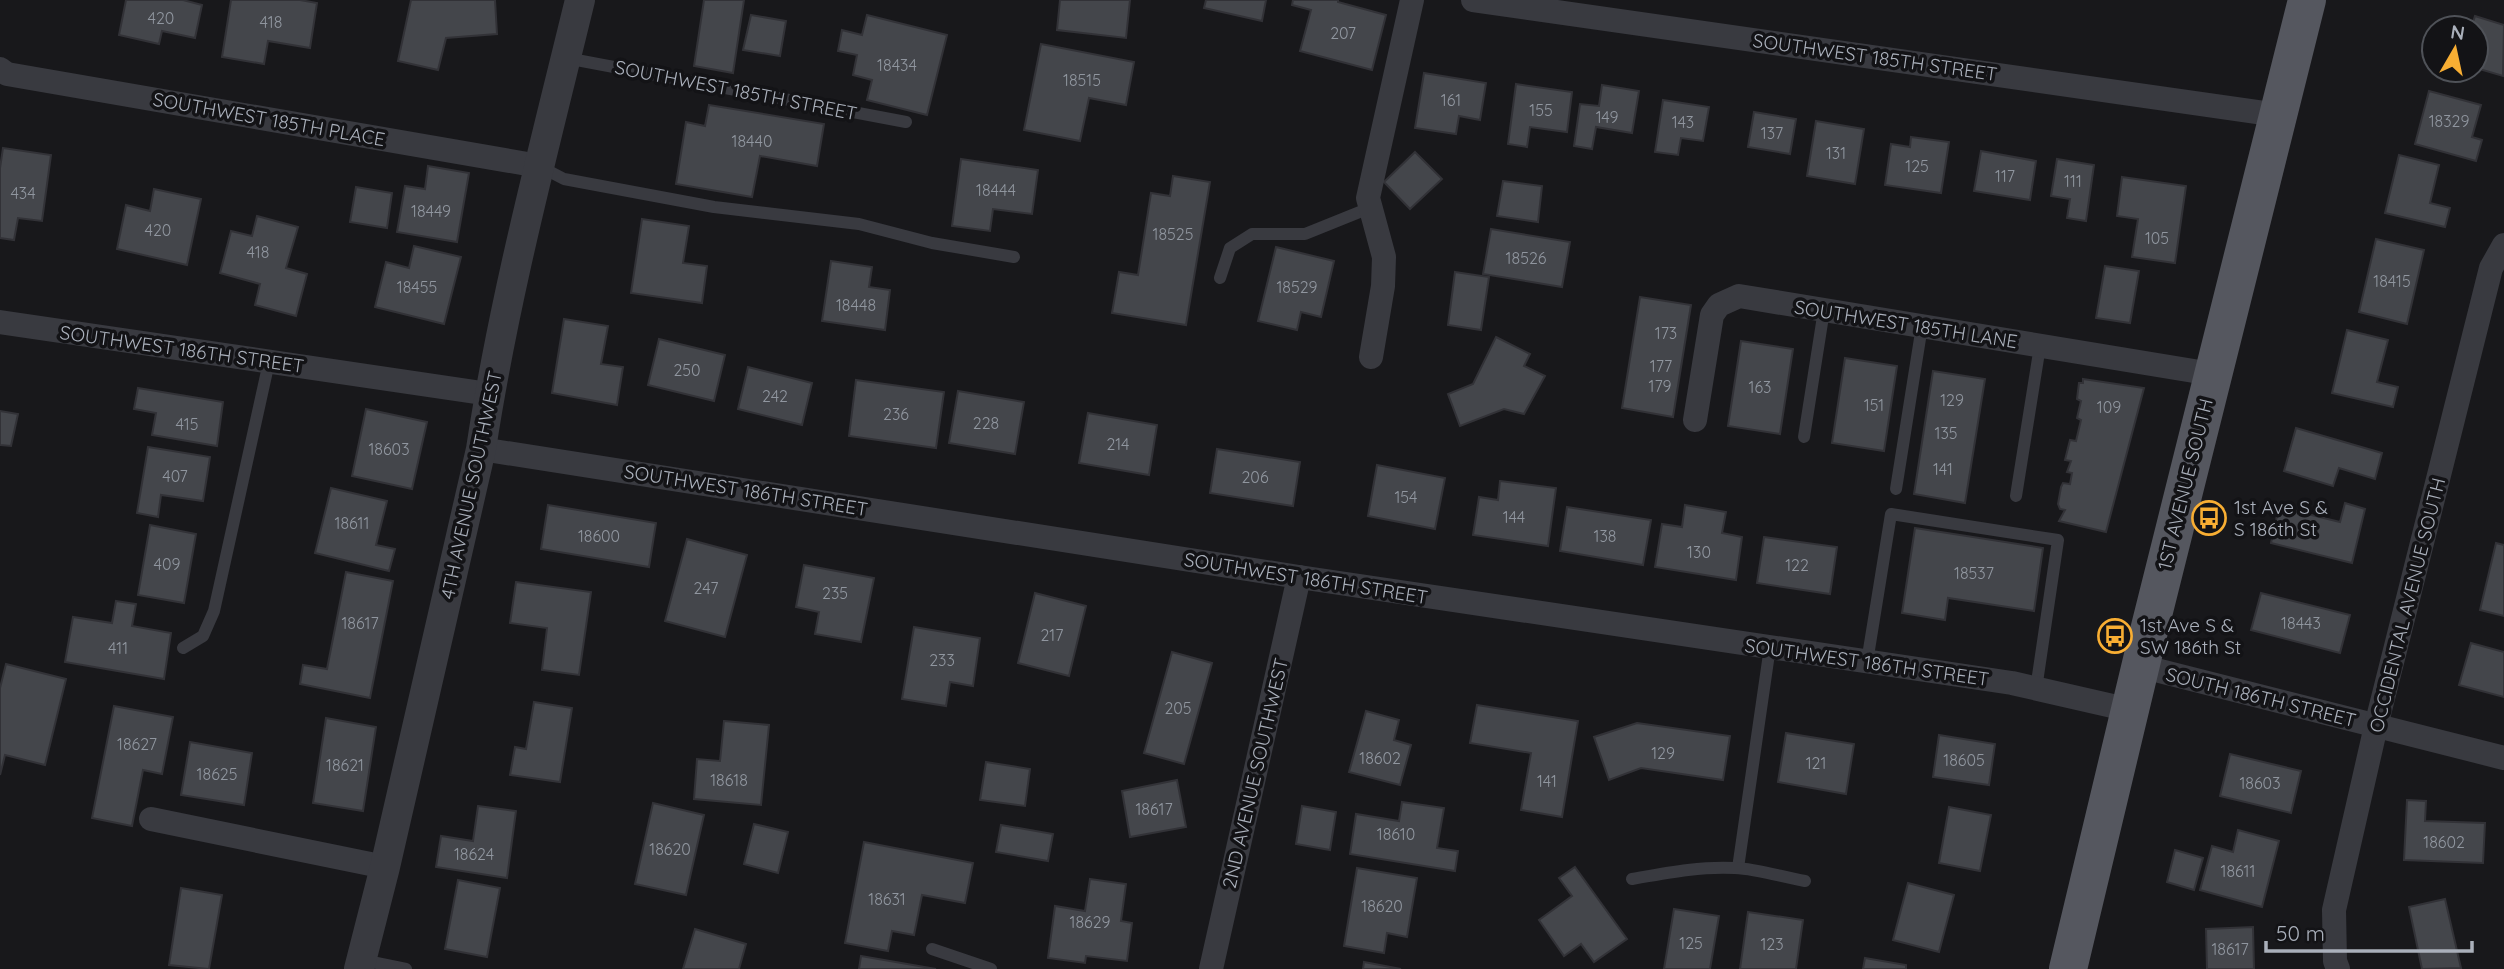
<svg xmlns="http://www.w3.org/2000/svg" width="2504" height="969" font-family="Quicksand,sans-serif">
	<rect width="100%" height="100%" fill="#18181b"/>
	<g fill="#44464b" stroke="#323237" stroke-width="2">
		<polygon points="126,0 183,0 202,5 195,38 162,31 159,44 119,35"/>
		<polygon points="231,0 300,0 317,3 310,48 268,41 264,64 222,57"/>
		<polygon points="411,0 495,0 497,34 446,38 438,70 398,61"/>
		<polygon points="704,0 744,0 733,73 694,66"/>
		<polygon points="1060,0 1130,0 1126,38 1057,30"/>
		<polygon points="1206,0 1266,0 1262,21 1204,8"/>
		<polygon points="1293,0 1338,0 1338,2 1386,15 1372,70 1300,51 1311,10 1292,5"/>
		<polygon points="751,15 786,21 780,56 743,50"/>
		<polygon points="867,15 947,35 927,115 867,100 872,80 853,75 857,55 838,51 842,30 862,35"/>
		<polygon points="2475,16 2504,25 2503,76 2476,68 2476,28 2471,28"/>
		<polygon points="1041,44 1134,62 1126,105 1089,98 1080,141 1024,130"/>
		<polygon points="1424,73 1486,83 1480,120 1459,116 1456,134 1415,128"/>
		<polygon points="1516,84 1572,92 1567,132 1530,127 1527,147 1508,144"/>
		<polygon points="1602,85 1639,91 1632,133 1596,127 1592,149 1574,146 1580,104 1599,106"/>
		<polygon points="2429,91 2481,105 2472,137 2482,140 2476,161 2415,144"/>
		<polygon points="1663,100 1709,107 1703,141 1681,138 1678,155 1655,152"/>
		<polygon points="709,105 824,124 817,166 760,156 752,197 676,184 686,122 705,126"/>
		<polygon points="1754,112 1796,119 1790,154 1748,147"/>
		<polygon points="1816,121 1864,129 1855,184 1807,176"/>
		<polygon points="1911,137 1949,142 1941,193 1885,185 1891,144 1910,147"/>
		<polygon points="3,148 51,155 42,221 18,218 14,240 0,238 0,168"/>
		<polygon points="1981,151 2036,161 2030,200 1974,191"/>
		<polygon points="1415,152 1442,179 1410,209 1384,182"/>
		<polygon points="2399,155 2439,165 2430,203 2450,208 2445,227 2385,213"/>
		<polygon points="961,159 1038,170 1032,214 993,209 990,231 952,226"/>
		<polygon points="2057,159 2094,165 2086,221 2067,218 2070,199 2051,196"/>
		<polygon points="428,166 469,173 457,242 397,232 405,186 425,189"/>
		<polygon points="1173,176 1210,182 1186,325 1112,313 1119,272 1138,275 1151,193 1170,196"/>
		<polygon points="2122,177 2186,186 2175,263 2132,257 2138,219 2117,216"/>
		<polygon points="1503,181 1542,186 1538,222 1497,216"/>
		<polygon points="356,187 392,193 387,228 350,222"/>
		<polygon points="154,189 201,199 187,265 117,249 126,205 150,211"/>
		<polygon points="257,216 298,227 286,268 307,274 296,316 255,305 260,284 220,273 231,231 252,236"/>
		<polygon points="642,219 689,226 683,263 707,266 702,303 631,293"/>
		<polygon points="1491,229 1570,242 1562,287 1483,274"/>
		<polygon points="2376,239 2424,250 2407,324 2359,312"/>
		<polygon points="414,246 461,257 444,324 375,307 386,262 409,268"/>
		<polygon points="1276,247 1334,261 1321,317 1301,312 1297,330 1258,321"/>
		<polygon points="831,261 872,267 869,287 890,290 885,330 822,321"/>
		<polygon points="2105,266 2139,271 2130,323 2096,318"/>
		<polygon points="1455,272 1489,277 1481,330 1448,325"/>
		<polygon points="1640,297 1691,305 1673,417 1622,408"/>
		<polygon points="564,319 608,326 601,364 623,367 617,405 552,393"/>
		<polygon points="2347,330 2388,340 2377,382 2398,387 2393,407 2332,393"/>
		<polygon points="1496,337 1530,354 1524,366 1545,376 1524,414 1504,409 1460,426 1448,394 1473,384"/>
		<polygon points="659,339 725,355 714,401 648,385"/>
		<polygon points="1741,341 1793,349 1780,434 1728,426"/>
		<polygon points="1845,358 1897,366 1884,451 1832,443"/>
		<polygon points="748,367 812,383 802,425 738,409"/>
		<polygon points="1933,371 1985,379 1965,503 1914,494"/>
		<polygon points="2083,379 2144,388 2106,532 2059,521 2065,510 2060,509 2058,504 2061,487 2063,483 2070,484 2072,473 2067,472 2071,461 2065,460 2070,440 2076,441 2081,420 2077,418 2081,401 2077,399 2079,383 2083,383"/>
		<polygon points="856,380 944,392 936,448 849,436"/>
		<polygon points="138,388 223,402 217,446 152,435 156,413 134,409"/>
		<polygon points="958,391 1024,402 1015,454 949,443"/>
		<polygon points="366,409 427,422 412,489 352,476"/>
		<polygon points="0,411 18,414 11,446 0,445"/>
		<polygon points="1088,413 1157,425 1149,475 1079,463"/>
		<polygon points="2296,428 2382,453 2375,479 2339,468 2333,486 2284,471"/>
		<polygon points="148,447 210,457 203,501 161,495 158,517 137,513"/>
		<polygon points="1217,449 1300,462 1293,506 1210,493"/>
		<polygon points="1377,465 1445,478 1435,529 1368,516"/>
		<polygon points="1500,481 1556,488 1548,546 1473,535 1479,497 1498,500"/>
		<polygon points="331,488 387,501 376,545 395,549 389,571 315,553"/>
		<polygon points="2345,503 2365,509 2352,563 2271,543 2279,507 2340,522"/>
		<polygon points="548,505 656,523 649,567 541,549"/>
		<polygon points="1685,505 1726,512 1722,533 1742,537 1736,580 1655,567 1662,524 1682,527"/>
		<polygon points="1567,507 1651,520 1643,565 1560,551"/>
		<polygon points="150,525 196,534 184,603 138,595"/>
		<polygon points="1915,528 2043,548 2034,611 1948,598 1945,620 1902,613"/>
		<polygon points="1764,537 1837,547 1830,594 1757,583"/>
		<polygon points="687,539 747,555 725,637 665,621"/>
		<polygon points="2496,543 2504,545 2504,616 2480,610"/>
		<polygon points="804,565 874,578 861,642 815,634 819,612 796,607"/>
		<polygon points="346,572 393,581 370,698 300,684 303,665 327,669"/>
		<polygon points="516,582 591,592 579,675 542,670 547,628 510,623"/>
		<polygon points="1035,593 1086,606 1069,676 1018,663"/>
		<polygon points="2261,593 2350,615 2340,653 2251,630"/>
		<polygon points="116,601 136,604 132,626 171,633 164,679 65,662 73,617 112,623"/>
		<polygon points="914,627 980,638 973,686 950,682 946,706 902,699"/>
		<polygon points="2471,643 2504,652 2504,697 2459,685"/>
		<polygon points="1172,652 1212,663 1184,764 1144,753"/>
		<polygon points="6,664 66,679 45,765 5,755 0,775 0,688"/>
		<polygon points="534,702 572,708 560,782 510,775 515,747 526,749"/>
		<polygon points="1477,705 1578,721 1562,817 1521,810 1531,753 1470,743"/>
		<polygon points="114,706 173,717 162,774 143,770 132,826 92,818"/>
		<polygon points="1366,711 1399,720 1394,740 1411,745 1400,785 1349,772"/>
		<polygon points="326,718 376,727 363,811 313,803"/>
		<polygon points="724,721 769,725 761,805 694,799 697,759 720,761"/>
		<polygon points="1637,723 1730,736 1723,780 1641,768 1609,780 1594,737"/>
		<polygon points="1786,733 1854,744 1846,794 1778,782"/>
		<polygon points="1939,735 1995,744 1989,785 1933,777"/>
		<polygon points="190,742 252,753 244,805 181,795"/>
		<polygon points="2230,754 2301,771 2291,813 2220,796"/>
		<polygon points="986,762 1030,769 1025,806 980,800"/>
		<polygon points="1177,780 1186,827 1130,837 1122,791"/>
		<polygon points="2407,800 2426,801 2425,821 2485,823 2483,863 2404,860"/>
		<polygon points="1402,802 1444,808 1437,848 1458,851 1455,871 1350,854 1356,814 1399,821"/>
		<polygon points="653,803 704,815 686,895 635,884"/>
		<polygon points="478,806 516,811 507,878 436,867 441,836 473,841"/>
		<polygon points="1302,806 1336,812 1330,850 1296,844"/>
		<polygon points="1949,807 1991,815 1980,871 1939,863"/>
		<polygon points="754,824 788,832 778,873 744,864"/>
		<polygon points="1001,825 1053,834 1048,861 996,852"/>
		<polygon points="2238,830 2279,841 2262,907 2200,890 2212,846 2233,852"/>
		<polygon points="864,842 973,863 965,903 922,895 914,935 892,931 888,951 845,943"/>
		<polygon points="2175,850 2203,858 2194,890 2167,882"/>
		<polygon points="1575,867 1627,939 1594,962 1581,944 1564,956 1539,920 1572,896 1559,878"/>
		<polygon points="1357,868 1417,878 1407,937 1387,933 1384,953 1344,946"/>
		<polygon points="1090,879 1126,884 1121,921 1132,923 1127,961 1086,956 1085,963 1048,958 1055,906 1085,911"/>
		<polygon points="458,880 500,888 487,957 445,949"/>
		<polygon points="1908,883 1954,895 1939,952 1893,940"/>
		<polygon points="181,888 222,895 209,969 169,965"/>
		<polygon points="2445,899 2461,968 2422,969 2409,907"/>
		<polygon points="1674,909 1719,916 1710,969 1664,969"/>
		<polygon points="1748,912 1803,920 1796,969 1740,969"/>
		<polygon points="2253,927 2254,969 2207,969 2206,929"/>
		<polygon points="695,929 746,944 739,969 683,969"/>
		<polygon points="861,956 936,969 859,969"/>
		<polygon points="1865,958 1906,965 1906,969 1863,969"/>
		<polygon points="1364,962 1401,969 1363,969"/>
	</g>
	<g fill="none" stroke-linecap="round" stroke-linejoin="round">
		<g stroke="#393a40" stroke-width="12">
			<polyline points="566,58 906,122"/>
			<polyline points="539,166 564,179 714,207 859,224 932,243 1014,257"/>
			<polyline points="1220,278 1230,248 1252,234 1305,234 1372,207"/>
			<polyline points="1804,437 1824,310"/>
			<polyline points="1896,489 1922,326"/>
			<polyline points="2016,496 2040,346"/>
			<polyline points="183,648 203,636 214,611 269,362"/>
			<polyline points="1867,662 1891,514 2058,540 2036,689"/>
			<polyline points="1738,868 1770,647"/>
			<path d="M1632,879C1666,873 1701,866 1735,868C1758,869 1782,877 1805,881"/>
			<polyline points="932,949 991,969"/>
			<polyline points="362,960 406,969"/>
		</g>
		<g stroke="#393a40" stroke-width="24">
			<polyline points="1473,0 2278,115"/>
			<polyline points="0,69 7,74 539,166"/>
			<polyline points="0,322 489,394"/>
			<polyline points="1371,357 1383,286 1384,257 1368,198 1412,0"/>
			<polyline points="1695,420 1712,315 1719,305 1739,296 2212,374"/>
			<polyline points="481,449 1299,577 2012,683 2130,710"/>
			<polyline points="2140,666 2504,758"/>
			<polyline points="151,819 385,867"/>
			<polyline points="1211,969 1299,577"/>
			<polyline points="2338,969 2335,961 2334,910 2376,726 2491,268 2504,245"/>
		</g>
		<path stroke="#393a40" stroke-width="30" d="M359,969L385,867L481,449C504,298 544,148 580,0"/>
		<polyline stroke="#55575f" stroke-width="38" points="2068,969 2146,643 2307,0"/>
	</g>
	<defs>
		<g id="bus-ring" transform="scale(1.75)"><circle r="9.5" fill="#131316" stroke="#f8ae33" stroke-width="1.5"/><path d="M-5-6H5V4H4V6H2V4H-2V6H-4V4H-5ZM-3.5-4V0h7V-4ZM-3.5 1.2v1.5H-2V1.2ZM2 1.2v1.5H3.5V1.2Z" fill="#f8ae33"/></g>
	</defs>
	<g fill-rule="evenodd">
		<use href="#bus-ring" x="2209" y="518"/>
		<use href="#bus-ring" x="2115" y="636"/>
	</g>
	<g text-anchor="middle" stroke-width="7" stroke-linejoin="round" paint-order="stroke">
		<g font-size="16" fill="#90969f">
			<text x="161" y="24">420</text>
			<text x="271" y="28">418</text>
			<text x="1343" y="39">207</text>
			<text x="897" y="71">18434</text>
			<text x="1082" y="86">18515</text>
			<text x="1451" y="106">161</text>
			<text x="1541" y="116">155</text>
			<text x="1607" y="123">149</text>
			<text x="2449" y="127">18329</text>
			<text x="1683" y="128">143</text>
			<text x="1772" y="139">137</text>
			<text x="752" y="147">18440</text>
			<text x="1836" y="159">131</text>
			<text x="1917" y="172">125</text>
			<text x="2005" y="182">117</text>
			<text x="2073" y="187">111</text>
			<text x="996" y="196">18444</text>
			<text x="23" y="199">434</text>
			<text x="431" y="217">18449</text>
			<text x="158" y="236">420</text>
			<text x="1173" y="240">18525</text>
			<text x="2157" y="244">105</text>
			<text x="258" y="258">418</text>
			<text x="1526" y="264">18526</text>
			<text x="2392" y="287">18415</text>
			<text x="417" y="293">18455</text>
			<text x="1297" y="293">18529</text>
			<text x="856" y="311">18448</text>
			<text x="1666" y="339">173</text>
			<text x="1661" y="372">177</text>
			<text x="687" y="376">250</text>
			<text x="1660" y="392">179</text>
			<text x="1760" y="393">163</text>
			<text x="775" y="402">242</text>
			<text x="1952" y="406">129</text>
			<text x="1874" y="411">151</text>
			<text x="2109" y="413">109</text>
			<text x="896" y="420">236</text>
			<text x="986" y="429">228</text>
			<text x="187" y="430">415</text>
			<text x="1946" y="439">135</text>
			<text x="1118" y="450">214</text>
			<text x="389" y="455">18603</text>
			<text x="1943" y="475">141</text>
			<text x="175" y="482">407</text>
			<text x="1255" y="483">206</text>
			<text x="1406" y="503">154</text>
			<text x="1514" y="523">144</text>
			<text x="352" y="529">18611</text>
			<text x="599" y="542">18600</text>
			<text x="1605" y="542">138</text>
			<text x="1699" y="558">130</text>
			<text x="167" y="570">409</text>
			<text x="1797" y="571">122</text>
			<text x="1974" y="579">18537</text>
			<text x="706" y="594">247</text>
			<text x="835" y="599">235</text>
			<text x="360" y="629">18617</text>
			<text x="2301" y="629">18443</text>
			<text x="1052" y="641">217</text>
			<text x="118" y="654">411</text>
			<text x="942" y="666">233</text>
			<text x="1178" y="714">205</text>
			<text x="137" y="750">18627</text>
			<text x="1663" y="759">129</text>
			<text x="1380" y="764">18602</text>
			<text x="1964" y="766">18605</text>
			<text x="1816" y="769">121</text>
			<text x="345" y="771">18621</text>
			<text x="217" y="780">18625</text>
			<text x="729" y="786">18618</text>
			<text x="1547" y="787">141</text>
			<text x="2260" y="789">18603</text>
			<text x="1154" y="815">18617</text>
			<text x="1396" y="840">18610</text>
			<text x="2444" y="848">18602</text>
			<text x="670" y="855">18620</text>
			<text x="474" y="860">18624</text>
			<text x="2238" y="877">18611</text>
			<text x="887" y="905">18631</text>
			<text x="1382" y="912">18620</text>
			<text x="1090" y="928">18629</text>
			<text x="1691" y="949">125</text>
			<text x="1772" y="950">123</text>
			<text x="2230" y="955">18617</text>
		</g>
		<g font-size="19" fill="#aab0bb" stroke="#131316">
			<text transform="translate(1875 57) rotate(8)" y="7">SOUTHWEST 185TH STREET</text>
			<text transform="translate(736 90) rotate(11)" y="7">SOUTHWEST 185TH STREET</text>
			<text transform="translate(269 119) rotate(10)" y="7">SOUTHWEST 185TH PLACE</text>
			<text transform="translate(1906 324) rotate(9)" y="7">SOUTHWEST 185TH LANE</text>
			<text transform="translate(182 349) rotate(8)" y="7">SOUTHWEST 186TH STREET</text>
			<text transform="translate(2185 484) rotate(-76)" y="7">1ST AVENUE SOUTH</text>
			<text transform="translate(471 485) rotate(-78)" y="7">4TH AVENUE SOUTHWEST</text>
			<text transform="translate(746 490) rotate(9)" y="7">SOUTHWEST 186TH STREET</text>
			<text transform="translate(1306 578) rotate(9)" y="7">SOUTHWEST 186TH STREET</text>
			<text transform="translate(2407 605) rotate(-76)" y="7">OCCIDENTAL AVENUE SOUTH</text>
			<text transform="translate(1867 662) rotate(8)" y="7">SOUTHWEST 186TH STREET</text>
			<text transform="translate(2261 697) rotate(14)" y="7">SOUTH 186TH STREET</text>
			<text transform="translate(1255 773) rotate(-77)" y="7">2ND AVENUE SOUTHWEST</text>
		</g>
		<g font-size="19" fill="#aab0bb" stroke="#131316" text-anchor="start">
			<text x="2234" y="514">1st Ave S &amp;<tspan x="2234" dy="22">S 186th St</tspan></text>
			<text x="2140" y="632">1st Ave S &amp;<tspan x="2140" dy="22">SW 186th St</tspan></text>
		</g>
	</g>
	<g transform="translate(2455 49) rotate(9)"><circle r="33" fill="#131316" stroke="#4f5258" stroke-width="2"/>
	<path d="M0-5L12 26L0 18L-12 26Z" fill="#f8ae33"/>
	<text y="-10" font-size="19" font-weight="bold" text-anchor="middle" fill="#aab0bb">N</text>
	</g>
	<path d="M2266 941v10h206v-10" fill="none" stroke="#aab0bb" stroke-width="3.5"/>
	<text x="2276" y="941" font-size="21" fill="#aab0bb" stroke="#131316" stroke-width="5" paint-order="stroke">50 m</text>
</svg>
